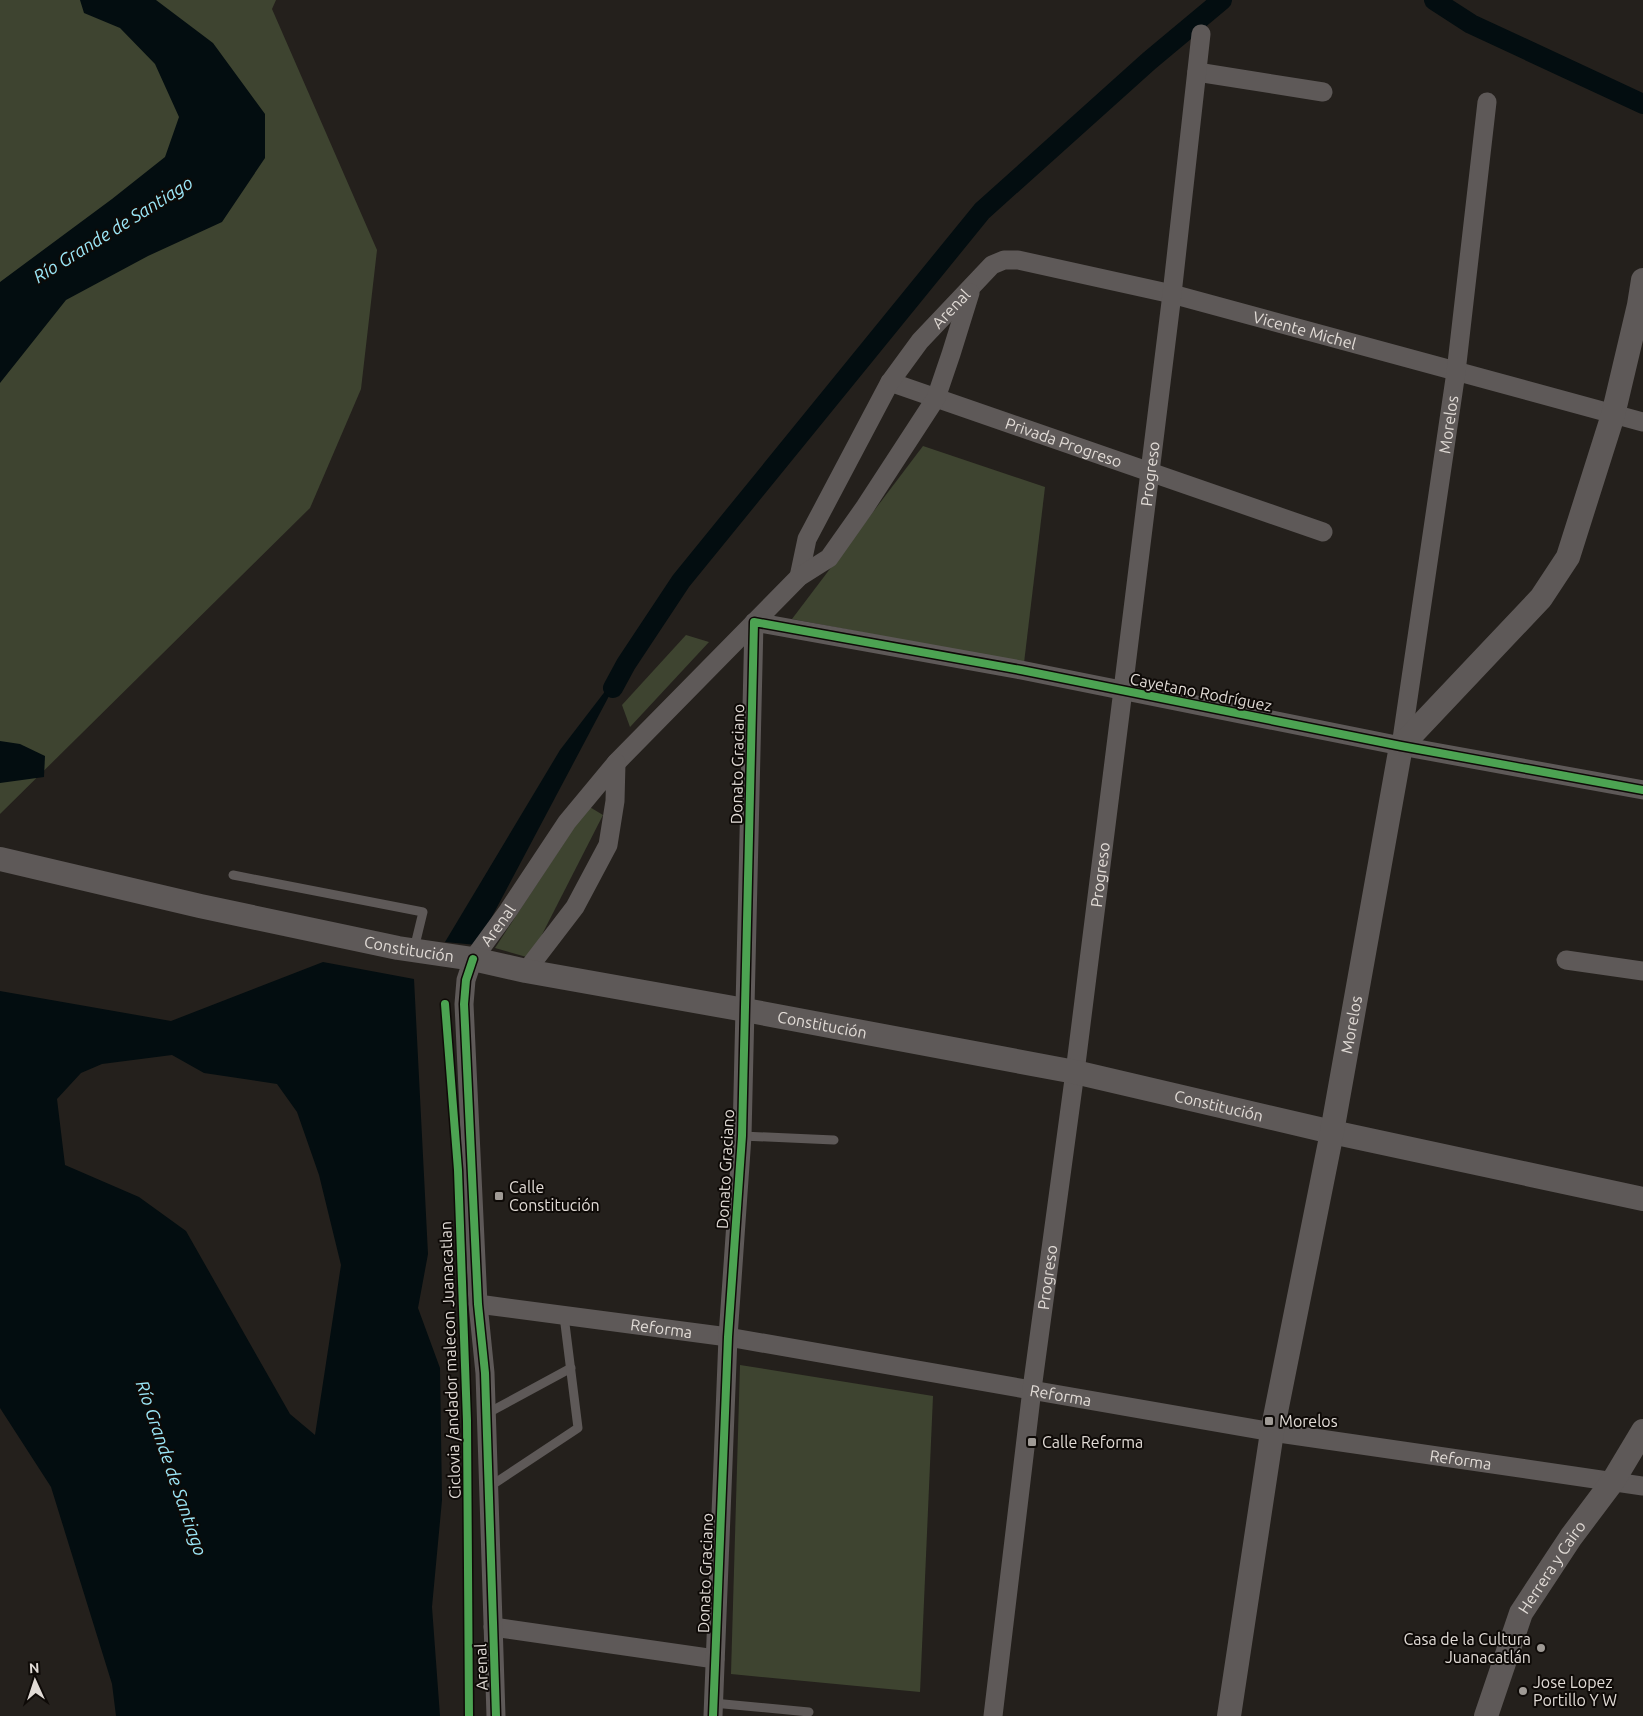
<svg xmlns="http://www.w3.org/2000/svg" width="1643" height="1716" font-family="Ubuntu,sans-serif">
	<rect width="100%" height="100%" fill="#24201c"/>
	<g fill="#3e4430">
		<polygon points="0,0 276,0 272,9 377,250 361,389 310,508 0,814"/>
		<polygon points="923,446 1045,487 1024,663 792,619"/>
		<polygon points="686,635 709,642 630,727 622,705"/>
		<polygon points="588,806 603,815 530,958 495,948"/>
		<polygon points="740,1365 933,1396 920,1692 731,1674"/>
	</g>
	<g fill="#030d10" fill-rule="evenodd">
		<polygon points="80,0 156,0 213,43 265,114 265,158 222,222 148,256 66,300 0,383 0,282 112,199 165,157 179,117 155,64 120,28 84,13"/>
		<polygon points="626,664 477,945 445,942 560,750"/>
		<polygon points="0,741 20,744 45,756 44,777 0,783"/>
		<path d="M323,962L414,979L428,1254L418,1308L440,1368L442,1500L432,1607L440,1716H116L112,1684L51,1487L0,1408V991L171,1021ZM172,1055L204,1073L277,1084L297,1112L319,1175L341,1265L315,1435L290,1414L186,1231L139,1197L65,1165L57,1099L81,1073L102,1064Z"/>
	</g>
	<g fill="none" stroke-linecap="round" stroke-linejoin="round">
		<g stroke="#030d10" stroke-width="20">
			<polyline points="1434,0 1471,24 1643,104"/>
			<polyline points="613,688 626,664 681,581 982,211 1149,61 1222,0"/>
		</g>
		<g stroke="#5e5958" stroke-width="9">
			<polyline points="233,875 423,912 414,949"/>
			<polyline points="742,1136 834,1140"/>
			<polyline points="486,1414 571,1368"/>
			<polyline points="489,1487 578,1428 564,1316"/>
			<polyline points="713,1703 809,1712"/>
		</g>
		<g stroke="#5e5958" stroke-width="19">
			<polyline points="1197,72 1323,92"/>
			<path id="s1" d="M890,382L1323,532"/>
			<path id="s2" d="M799,577L807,539L890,382L920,341L992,265L1004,260H1018L1172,294L1643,422"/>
			<path id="s3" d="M1401,746L1456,372L1487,102"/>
			<polyline points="616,763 799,577 829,558 865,507 936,398 951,354 970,293"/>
			<polyline points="1566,960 1643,971"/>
			<path id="s4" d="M478,1304L728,1337L1272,1432L1643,1486"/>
			<polyline points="493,1627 715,1659"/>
			<path id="s5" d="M496,1716L485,1373L478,1304L464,1004L466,980L473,959L508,911L567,822L616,763L615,801L608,845L575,907L526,971"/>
			<polyline points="713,1716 728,1337 742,1136 754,622 1021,670 1401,746 1643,790"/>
			<path id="s6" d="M993,1716L1032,1389L1075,1072L1123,690L1172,294L1201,34"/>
		</g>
		<g stroke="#5e5958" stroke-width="24">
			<path id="s7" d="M0,859L200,906L398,948L473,959L526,971L745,1010L1075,1072L1332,1132L1643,1199"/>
			<path id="s8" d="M1229,1716L1272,1432L1332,1132L1401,746L1541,598L1568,557L1613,415L1639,305L1643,280"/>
			<path id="s9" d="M1486,1716L1521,1613L1571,1537L1613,1481L1643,1431"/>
		</g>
		<g stroke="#0e0a07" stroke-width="11">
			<g id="cycleway">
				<polyline points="473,959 466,980 464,1004 478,1304 485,1373 496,1716"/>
				<polyline points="445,1004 458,1170 467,1421 469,1716"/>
				<polyline points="713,1716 728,1337 742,1136 754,622 1021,670 1401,746 1643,790"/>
			</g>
		</g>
		<use href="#cycleway" stroke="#4ca352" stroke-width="8"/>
	</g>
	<g fill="#9f9a95" stroke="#0e0a07" stroke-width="2">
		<rect x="494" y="1191" width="10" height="10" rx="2.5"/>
		<rect x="1264" y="1416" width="10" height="10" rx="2.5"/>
		<rect x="1027" y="1437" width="10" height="10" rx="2.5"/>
		<circle cx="1541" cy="1648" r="5"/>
		<circle cx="1523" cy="1691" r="5"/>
	</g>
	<g text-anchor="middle" stroke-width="4" stroke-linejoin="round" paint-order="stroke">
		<g font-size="16" fill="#e1dbd6" stroke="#0e0a07">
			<text dy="6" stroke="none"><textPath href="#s2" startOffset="312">Arenal</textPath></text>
			<text dy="6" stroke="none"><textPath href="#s2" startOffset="694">Vicente Michel</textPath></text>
			<text dy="6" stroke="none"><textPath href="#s3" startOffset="325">Morelos</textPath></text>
			<text dy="6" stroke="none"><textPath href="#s1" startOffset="184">Privada Progreso</textPath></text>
			<text dy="6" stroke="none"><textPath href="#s6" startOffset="1252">Progreso</textPath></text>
			<text transform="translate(1201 692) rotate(11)" y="6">Cayetano Rodríguez</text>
			<text transform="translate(737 764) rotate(-89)" y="6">Donato Graciano</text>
			<text dy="6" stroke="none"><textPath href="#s6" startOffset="848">Progreso</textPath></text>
			<text dy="6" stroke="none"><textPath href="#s5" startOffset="801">Arenal</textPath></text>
			<text dy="6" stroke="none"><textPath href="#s7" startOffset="419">Constitución</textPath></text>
			<text dy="6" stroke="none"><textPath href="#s7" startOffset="839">Constitución</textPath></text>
			<text dy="6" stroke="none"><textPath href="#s8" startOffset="702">Morelos</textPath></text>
			<text dy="6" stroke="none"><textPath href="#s7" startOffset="1244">Constitución</textPath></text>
			<text transform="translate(725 1169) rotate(-87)" y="6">Donato Graciano</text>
			<text dy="6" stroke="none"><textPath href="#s6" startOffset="442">Progreso</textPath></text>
			<text dy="6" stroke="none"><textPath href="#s4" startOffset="185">Reforma</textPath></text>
			<text transform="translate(450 1360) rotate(-92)" y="6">Ciclovia /andador malecon Juanacatlan</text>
			<text dy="6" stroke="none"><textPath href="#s4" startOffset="590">Reforma</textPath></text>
			<text dy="6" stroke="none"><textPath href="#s4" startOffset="995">Reforma</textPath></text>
			<text dy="6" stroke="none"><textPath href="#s9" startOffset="164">Herrera y Cairo</textPath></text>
			<text transform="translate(705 1573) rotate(-88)" y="6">Donato Graciano</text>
			<text transform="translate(481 1667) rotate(-92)" y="6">Arenal</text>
		</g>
		<g font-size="16" fill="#e1dbd6" stroke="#0e0a07" text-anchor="start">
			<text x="509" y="1193">Calle<tspan x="509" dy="18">Constitución</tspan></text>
			<text x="1279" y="1427">Morelos</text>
			<text x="1042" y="1448">Calle Reforma</text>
			<text x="1531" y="1645" text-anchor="end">Casa de la Cultura<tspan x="1531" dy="18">Juanacatlán</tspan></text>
			<text x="1533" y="1688">Jose Lopez<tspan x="1533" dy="18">Portillo Y W</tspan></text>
		</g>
		<g font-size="18" font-style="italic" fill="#9be7f8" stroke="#0e0a07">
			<text transform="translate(113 230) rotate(-32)" y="6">Río Grande de Santiago</text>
			<text transform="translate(171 1468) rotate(71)" y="6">Río Grande de Santiago</text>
		</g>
	</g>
	<g transform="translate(35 1681) rotate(357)" stroke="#0e0a07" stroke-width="4" paint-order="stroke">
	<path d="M0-4L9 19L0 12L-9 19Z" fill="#e1dbd6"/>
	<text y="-8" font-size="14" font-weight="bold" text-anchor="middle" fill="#e1dbd6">N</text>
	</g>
</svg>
